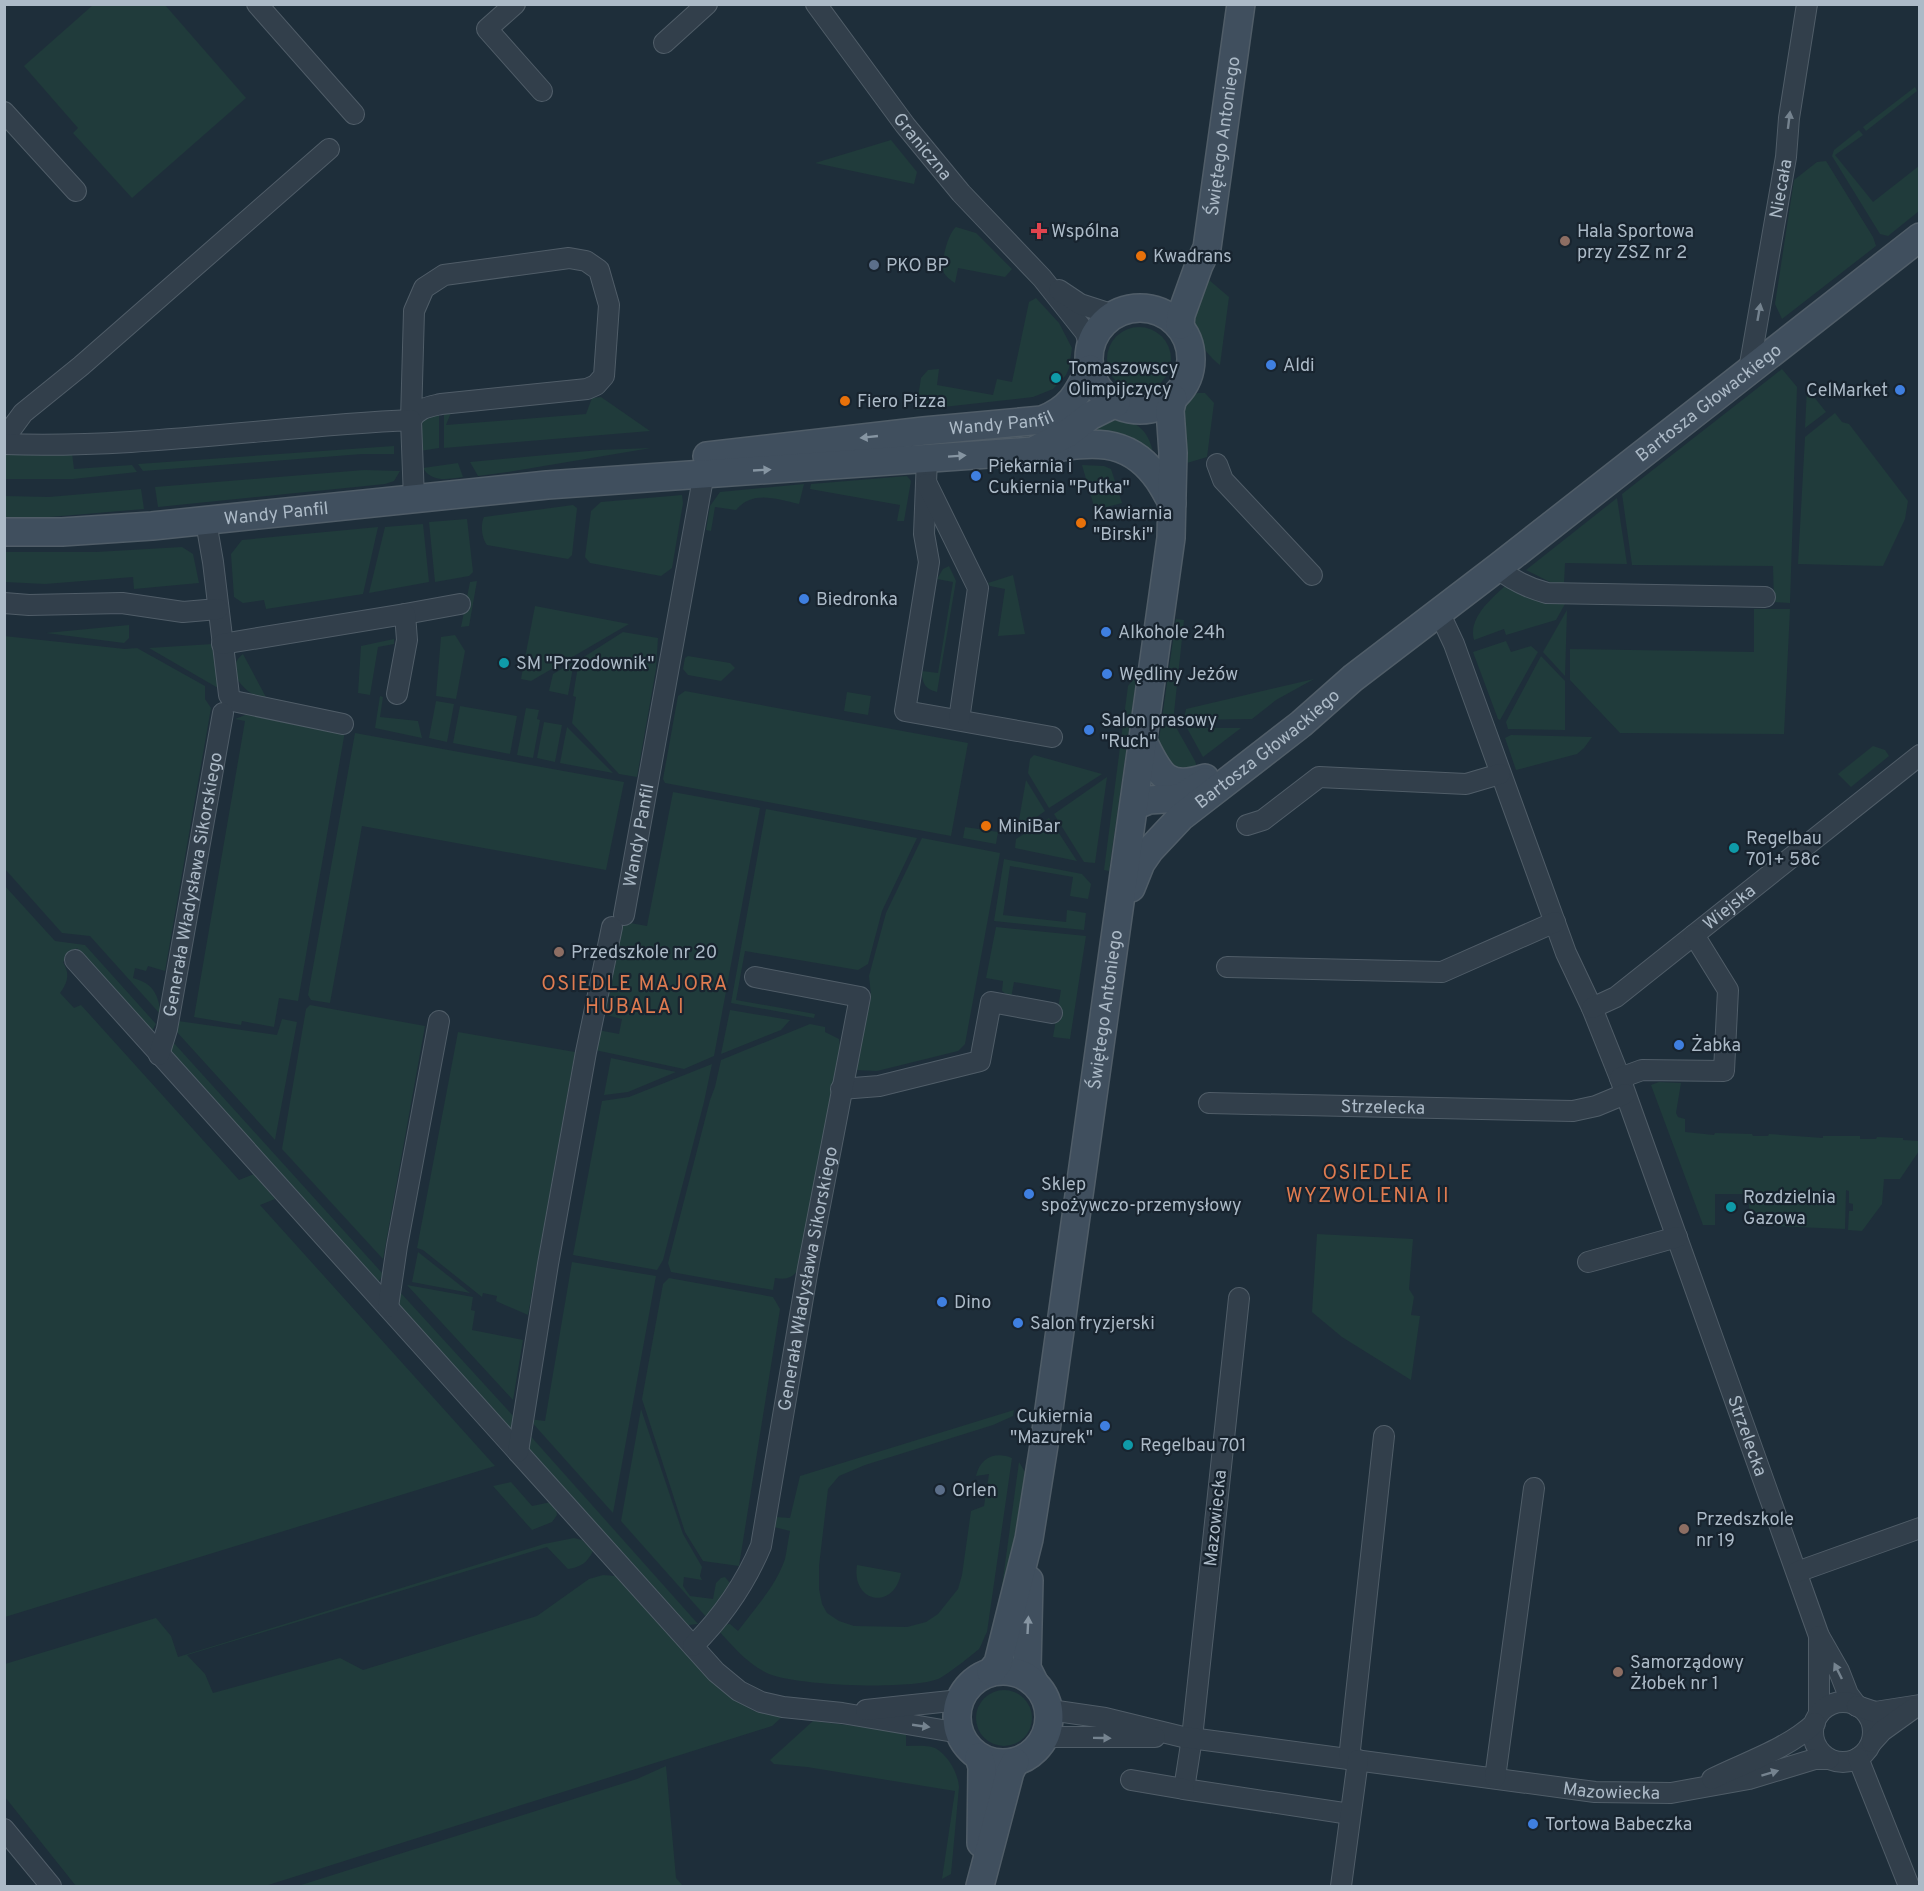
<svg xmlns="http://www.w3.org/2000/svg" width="1924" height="1891" font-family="Overpass,sans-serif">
	<rect width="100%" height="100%" fill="#1e2e3a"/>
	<g fill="#203b3b">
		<polygon points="93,5 165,5 246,98 132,198 73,133 78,128 24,66"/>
		<polygon points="1915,87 1917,91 1866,131 1863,127"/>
		<polygon points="1859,130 1863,135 1835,155 1873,202 1919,166 1919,211 1888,236 1880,234 1832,156 1834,150"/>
		<polygon points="891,140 917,172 914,184 815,163"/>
		<polygon points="1826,161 1873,237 1876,246 1782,319 1775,304 1794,180 1817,162"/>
		<path d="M956,227L976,233L1012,269L1005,277L958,268L955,283C951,280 947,278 944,273C940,263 948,233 956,227Z"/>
		<path d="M1209,280L1229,297L1220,365C1200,350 1185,320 1197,295C1199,290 1205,285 1209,280Z"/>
		<polygon points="1036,298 1059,323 1072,348 1069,368 1066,375 1053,389 1033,397 916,410 921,378 928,370 939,369 937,385 993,395 997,379 1012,382 1029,302"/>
		<circle cx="1139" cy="359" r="32"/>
		<polygon points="1782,369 1797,387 1790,603 1774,602 1773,566 1632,565 1622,494"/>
		<polygon points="1807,388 1826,412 1805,428"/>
		<path d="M1198,393H1205L1214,403L1207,457L1187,463C1184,442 1170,402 1198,393Z"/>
		<polygon points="601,397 650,431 444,448 444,411 452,410 446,425 586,414 592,398"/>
		<polygon points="439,411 439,448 420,451 423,417"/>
		<polygon points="1835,413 1842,422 1849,424 1908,501 1905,519 1883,566 1798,564 1805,437"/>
		<path d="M1113,418C1139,421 1149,431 1154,457L1086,432Z"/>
		<polygon points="394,446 394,454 362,454 143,471 138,464"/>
		<polygon points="651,448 508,472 478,476 470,462 599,450"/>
		<polygon points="4,452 72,453 74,469 132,465 137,472 73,479 5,479"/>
		<path d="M458,463L463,477C448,479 432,483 423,468Z"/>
		<polygon points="1082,465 1104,466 1111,469 1122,503 1095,510"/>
		<polygon points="364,470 400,471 394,481 385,484 158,507 155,487"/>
		<polygon points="907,476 911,481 904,521 897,521 900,505 810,489 811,484"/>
		<path d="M804,484L799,504C776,499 753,490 736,510L715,507L711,531L706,530L710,506L720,492Z"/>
		<polygon points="141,489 144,509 38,518 5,518 5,496 49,497"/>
		<polygon points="682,495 683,503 672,568 661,576 590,563 585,557 591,511 601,502"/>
		<polygon points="1617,498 1627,564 1565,563 1564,584 1550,582 1526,570"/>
		<path d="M573,505L577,508L572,555L568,559L487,545C482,539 480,525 484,517Z"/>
		<polygon points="467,519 473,572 469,576 435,582 429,522"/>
		<polygon points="423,524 429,582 369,593 385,527"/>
		<polygon points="378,527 363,594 266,609 264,600 243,603 234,597 231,554 242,540"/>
		<polygon points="182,547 193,554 199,583 134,589 133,577 45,584 5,582 5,552 96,552"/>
		<path d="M949,566L956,581L937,692C925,689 922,683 922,671L938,673L953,582L937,579L943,569Z"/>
		<polygon points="1013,575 1025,634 998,636 1005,589 990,586 988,583"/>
		<polygon points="477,581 469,626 461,627 470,582"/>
		<path d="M1505,586L1539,600L1565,604L1556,620L1506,635L1504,629L1474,640C1468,618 1491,599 1505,586Z"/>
		<polygon points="535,606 629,624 531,681 521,679"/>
		<polygon points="1754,609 1790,609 1784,734 1620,733 1570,680 1570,649 1754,652"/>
		<polygon points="1567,610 1565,676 1543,652"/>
		<polygon points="1176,619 1184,620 1173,722 1195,761 1198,770 1174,770 1158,747"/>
		<polygon points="129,625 129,638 124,643 46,633"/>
		<polygon points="623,632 658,638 656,669 637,777 619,774 572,723 576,697 573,696 579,660"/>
		<polygon points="455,635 465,651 456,699 436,696 441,637"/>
		<path d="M4,636L125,649L137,648L205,686V699L211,708L165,971L148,966L146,971L135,968L133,978C154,984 158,994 161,1015L90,936L62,933L5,869Z"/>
		<polygon points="394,639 394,644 378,647 370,695 358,693 361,646"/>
		<polygon points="1506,641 1511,652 1531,646 1538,652 1500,720 1498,719 1473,652"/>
		<polygon points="213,644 218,688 149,648"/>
		<path d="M243,654L268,701C249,697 220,672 243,654Z"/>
		<polygon points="688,656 730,663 735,668 721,681 688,675 683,669 685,658"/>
		<polygon points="1541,656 1565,681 1565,730 1508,729 1506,722"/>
		<polygon points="574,662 568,695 549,691 553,674"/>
		<polygon points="1137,675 1109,871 1104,870 1128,686"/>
		<polygon points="1314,679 1276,700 1252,719 1184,720 1186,709"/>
		<polygon points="685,691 968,743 951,836 665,783 663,779 678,696"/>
		<polygon points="847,692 871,696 868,715 844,711"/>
		<polygon points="380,696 383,697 380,717 418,721 422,738 375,728"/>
		<polygon points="436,701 454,704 447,742 429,738"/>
		<polygon points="460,706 517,716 510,754 453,743"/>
		<polygon points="526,708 539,710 537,719 540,720 533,758 517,755"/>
		<polygon points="248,714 345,731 298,1001 279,998 274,1027 242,1021 241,1025 194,1017 245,721 235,719"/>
		<polygon points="544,722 562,725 555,762 537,758"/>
		<polygon points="567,727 613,773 560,763"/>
		<polygon points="1187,728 1241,728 1203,757"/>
		<polygon points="355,733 624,782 606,870 362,826 330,1003 311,1000 308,995"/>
		<polygon points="1511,735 1592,737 1584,748 1577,754 1516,770 1505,738"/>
		<polygon points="1873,746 1885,750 1889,756 1851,787 1838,774"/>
		<polygon points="1034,755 1102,774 1049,808 1028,773 1030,759"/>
		<polygon points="1107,777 1095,863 1084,862 1054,814"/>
		<polygon points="1026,780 1045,811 1017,831"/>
		<polygon points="673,792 760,808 714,1056 684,1069 595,1050 598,1030 619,1034 622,1019 602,1014 619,921 647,926"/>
		<polygon points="766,809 917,838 882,911 868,964 858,970 745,951 736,1000 815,1014 814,1018 731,1003"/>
		<polygon points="1049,818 1077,861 1015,848 1016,839"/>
		<polygon points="965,827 998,832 996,844 963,838"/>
		<polygon points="922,838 1000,853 965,1044 958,1051 877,1071 855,1070 871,995 869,976 886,913"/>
		<polygon points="1004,859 1082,874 1091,884 1088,899 1070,896 1073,877 1010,866 1003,915 1066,922 1067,910 1086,913 1084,930 994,921"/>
		<path d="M4,885L55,941L85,945L156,1024L152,1031L77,948L63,962C70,974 68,982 60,993L74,1008L81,1005L239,1180L254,1174L275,1199L260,1205L495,1466L5,1617Z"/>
		<polygon points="996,927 1086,936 1070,1039 1053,1037 1061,990 1014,982 1011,998 1002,991 1003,981 986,978"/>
		<polygon points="310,1005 425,1026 383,1259 282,1149 306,1009"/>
		<polygon points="730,1010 790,1020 781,1030 721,1054"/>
		<polygon points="282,1019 297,1022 275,1140 176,1031 178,1021 277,1035"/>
		<path d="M810,1024L825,1027V1032L839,1039L840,1046L800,1267C793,1278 787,1280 775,1278L773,1290L671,1272L668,1263L710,1100L715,1087L721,1060Z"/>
		<polygon points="458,1032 575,1052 528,1315 496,1301 497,1296 483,1293 482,1297 423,1250 417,1248"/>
		<polygon points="173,1042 383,1274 378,1283 172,1054 171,1048"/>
		<polygon points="611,1058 676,1072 628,1092 604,1095"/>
		<polygon points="712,1064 704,1102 663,1260 657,1270 573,1255 602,1101 629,1097"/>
		<polygon points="1659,1082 1681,1083 1676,1113 1678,1117 1685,1119 1685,1132 1714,1135 1715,1133 1752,1134 1753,1136 1768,1136 1769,1134 1823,1138 1823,1136 1860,1136 1860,1139 1876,1139 1877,1137 1903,1138 1903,1140 1919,1141 1919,1151 1900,1179 1884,1179 1882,1204 1862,1231 1848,1230 1849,1211 1853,1211 1853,1204 1849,1203 1849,1191 1846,1190 1845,1229 1749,1225 1749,1194 1715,1194 1715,1225 1703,1225 1651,1085"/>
		<polygon points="1317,1234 1413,1239 1409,1289 1414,1297 1411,1315 1420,1316 1411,1380 1342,1337 1312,1312"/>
		<polygon points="418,1252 470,1293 412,1282"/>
		<polygon points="572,1262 656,1276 613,1513 529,1419 545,1421"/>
		<polygon points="669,1278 773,1297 780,1309 739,1566 703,1561 685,1532 642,1399 663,1284"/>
		<polygon points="407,1285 473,1297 471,1310 475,1311 472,1330 523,1340 513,1400"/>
		<polygon points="399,1291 515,1418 512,1431 398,1305"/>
		<polygon points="641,1409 683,1534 702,1567 700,1576 702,1580 684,1577 683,1586 690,1596 713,1599 716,1583 721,1578 725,1577 733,1587 708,1619 621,1521"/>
		<path d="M1014,1410L1013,1416L993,1425L865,1465L839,1476L828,1489L819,1566V1589L822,1604L827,1613L839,1621L854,1626L907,1627L926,1622L938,1614L958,1589L962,1575L971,1511L984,1506L989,1474L976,1476C980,1458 995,1451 1012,1458L987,1632C984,1637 982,1644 979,1649C976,1652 943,1678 938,1679C909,1690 799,1686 769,1674C748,1665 732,1645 717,1629L721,1625L730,1624L738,1631C755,1608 776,1586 785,1559C787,1550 788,1540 790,1531L774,1527L776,1517L790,1518L800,1476Z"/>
		<polygon points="526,1431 698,1624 688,1625 523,1443"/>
		<polygon points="1019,1462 1025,1472 1007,1583 999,1608"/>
		<polygon points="511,1482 532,1506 551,1502 556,1509 557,1515 552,1522 532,1530 493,1486"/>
		<path d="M574,1538L582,1540L593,1551C587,1563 581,1567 568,1569L547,1547L187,1655L205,1674L213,1693L340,1658L363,1670L537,1616L589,1579L603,1575L616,1576L709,1678L733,1698L754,1711L782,1717L772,1726L265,1886H76L5,1797V1664L156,1618L171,1636L178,1657L544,1544Z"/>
		<path d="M857,1565L901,1573C894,1611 851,1603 857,1565Z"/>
		<circle cx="1004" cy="1718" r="28"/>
		<path d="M813,1721L906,1732V1746C915,1746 927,1745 935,1748C948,1755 958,1773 959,1787L951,1874L942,1879L955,1791L807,1767L774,1764L770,1760Z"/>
		<polygon points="666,1766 676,1878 683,1886 298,1886 637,1779"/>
	</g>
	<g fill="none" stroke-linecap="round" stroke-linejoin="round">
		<g stroke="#505d68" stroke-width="22">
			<g id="street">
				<polyline points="257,4 354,114"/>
				<polyline points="515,4 487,29 542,91"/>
				<path id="s1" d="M816,4L905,125L961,193L1042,278L1085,332L1091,347"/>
				<polyline points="664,43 707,4"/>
				<polyline points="4,112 76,191"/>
				<path d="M569,258L586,261L599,270L609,305L604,376L596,385L587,389L441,404C428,407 418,408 411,420L414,311L424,288L444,275Z"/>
				<polyline points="1059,290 1080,304 1114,315"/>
				<path id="s2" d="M1749,370L1786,157L1789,118L1807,4"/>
				<polyline points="4,439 23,413 81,366 329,149"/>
				<path d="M4,444C140,449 275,426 411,420L414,499"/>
				<polyline points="927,458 924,534 929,562 905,711 1052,737"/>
				<polyline points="1217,464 1223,480 1312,575"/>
				<polyline points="927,484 978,588 959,720"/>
				<polyline points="206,522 213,562 229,695 233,701 343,724"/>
				<path d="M1497,568C1513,581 1528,588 1547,593L1765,597"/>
				<polyline points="4,603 29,605 122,603 183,612 218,609"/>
				<path id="s3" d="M1439,612L1454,644L1566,953L1592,1008L1620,1078L1819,1636L1839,1671L1848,1694L1857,1706"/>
				<polyline points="405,614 460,604"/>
				<polyline points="222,644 405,614 407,640 397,694"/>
				<polyline points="1247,825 1263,820 1319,777 1466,784 1500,774"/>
				<path id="s4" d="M624,915L704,473"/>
				<polyline points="75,960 716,1672 739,1691 761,1702 783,1707 842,1713 960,1733"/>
				<polyline points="1227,967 1442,972 1555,922"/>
				<path id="s5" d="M1592,1008L1616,997L1920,755"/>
				<path id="s6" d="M159,1055L167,1029L223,713"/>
				<polyline points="1620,1078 1642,1070 1724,1071 1728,990 1694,935"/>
				<polyline points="841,1089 879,1086 980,1061 991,1002 1052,1013"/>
				<path id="s7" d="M1209,1103L1573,1111L1596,1106L1625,1094"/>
				<polyline points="1588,1262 1677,1237"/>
				<polyline points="1239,1298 1192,1738 1184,1789 1350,1814"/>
				<polyline points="388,1307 397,1246 439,1021"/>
				<polyline points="518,1452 548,1264 586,1052 612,927"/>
				<polyline points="1797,1572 1920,1528"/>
				<polyline points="1819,1636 1819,1714"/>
				<path id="s8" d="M693,1646C722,1617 745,1584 761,1546L808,1268L860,997L755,977"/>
				<circle cx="1843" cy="1732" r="30"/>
				<polyline points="1857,1706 1875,1712 1920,1705"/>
				<polyline points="866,1710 960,1700"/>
				<path id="s9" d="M1050,1710L1105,1718L1183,1737L1595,1792L1671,1793L1749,1779L1815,1759H1829"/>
				<polyline points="1044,1740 1054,1737 1155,1737"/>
				<polyline points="1872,1742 1882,1731 1914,1708"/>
				<polyline points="1858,1758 1909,1886"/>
				<polyline points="1349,1759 1384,1436"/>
				<polyline points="1495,1778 1534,1488"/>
				<path d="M1712,1779C1746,1762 1787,1749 1815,1723"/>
				<polyline points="1131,1780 1184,1789"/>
				<polyline points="4,1829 51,1886"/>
				<polyline points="1341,1886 1358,1760"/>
			</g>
		</g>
		<g stroke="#505d68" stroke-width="30">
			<g id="secondary">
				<circle cx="1140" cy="359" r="51"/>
				<path id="s10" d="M1180,325L1181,315L1199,265L1207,248L1241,4"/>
				<path d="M1049,449C1090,442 1126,437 1155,475C1162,483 1167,494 1172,503"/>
				<path id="s11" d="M707,456L924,431L1042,420C1070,409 1077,395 1090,369"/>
				<path id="s12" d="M4,532H62L152,526L547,485L1033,451L1068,433L1090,416L1116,403"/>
				<path d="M1143,741C1159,773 1165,791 1205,778"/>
				<polyline points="1134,806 1149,800 1180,798 1205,782"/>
				<path id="s13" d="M1131,888L1141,863L1150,850L1181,817L1301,724L1353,678L1497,568L1920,237"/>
				<polyline points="1029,1580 1027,1668 1034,1682"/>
				<circle cx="1003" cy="1717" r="46"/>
				<path id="s14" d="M991,1672L998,1663L1029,1539L1044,1445L1171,538L1173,453L1170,410L1173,398"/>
				<polyline points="979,1757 982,1767 981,1843"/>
				<polyline points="980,1886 1010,1772 1015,1762"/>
			</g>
		</g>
		<use href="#street" stroke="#323f4b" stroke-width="20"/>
		<use href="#secondary" stroke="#404f5e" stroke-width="27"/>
	</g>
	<defs><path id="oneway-solid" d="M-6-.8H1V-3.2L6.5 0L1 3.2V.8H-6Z" transform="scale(1.5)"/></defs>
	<g fill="#75838f">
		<use href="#oneway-solid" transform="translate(1789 120) rotate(-83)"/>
		<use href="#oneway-solid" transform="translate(1759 312) rotate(-80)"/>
		<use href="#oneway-solid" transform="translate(1838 1671) rotate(-116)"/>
		<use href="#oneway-solid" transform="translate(921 1726) rotate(8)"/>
		<use href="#oneway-solid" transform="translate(1102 1738) rotate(1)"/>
		<use href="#oneway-solid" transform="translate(1770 1773) rotate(-17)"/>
	</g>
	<g fill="#8695a2">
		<use href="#oneway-solid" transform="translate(869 437) rotate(174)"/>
		<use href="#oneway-solid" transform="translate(957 456) rotate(-4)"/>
		<use href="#oneway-solid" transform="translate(762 470) rotate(-3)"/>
		<use href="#oneway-solid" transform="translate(1028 1625) rotate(-87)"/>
	</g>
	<path fill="#e0444e" stroke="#18242f" stroke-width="2" d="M1036 222h6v6h6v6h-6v6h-6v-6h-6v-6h6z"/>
	<g fill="#8d6e63" stroke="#18242f" stroke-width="2">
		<circle cx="1565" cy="241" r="6"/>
		<circle cx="559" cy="952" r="6"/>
		<circle cx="1684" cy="1529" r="6"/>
		<circle cx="1618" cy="1672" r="6"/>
	</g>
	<g fill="#e8710a" stroke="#18242f" stroke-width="2">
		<circle cx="1141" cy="256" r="6"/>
		<circle cx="845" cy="401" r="6"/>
		<circle cx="1081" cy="523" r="6"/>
		<circle cx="986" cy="826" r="6"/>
	</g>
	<g fill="#5c6f8a" stroke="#18242f" stroke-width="2">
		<circle cx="874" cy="265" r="6"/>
		<circle cx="940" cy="1490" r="6"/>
	</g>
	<g fill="#3f7fe0" stroke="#18242f" stroke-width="2">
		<circle cx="1271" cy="365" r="6"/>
		<circle cx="1900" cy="390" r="6"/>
		<circle cx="976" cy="476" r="6"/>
		<circle cx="804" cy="599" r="6"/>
		<circle cx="1106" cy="632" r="6"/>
		<circle cx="1107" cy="674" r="6"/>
		<circle cx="1089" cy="730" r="6"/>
		<circle cx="1679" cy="1045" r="6"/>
		<circle cx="1029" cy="1194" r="6"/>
		<circle cx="942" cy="1302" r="6"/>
		<circle cx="1018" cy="1323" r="6"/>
		<circle cx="1105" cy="1426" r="6"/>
		<circle cx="1533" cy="1824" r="6"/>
	</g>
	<g fill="#0f9aa8" stroke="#18242f" stroke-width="2">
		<circle cx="1056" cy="378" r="6"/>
		<circle cx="504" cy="663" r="6"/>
		<circle cx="1734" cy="848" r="6"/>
		<circle cx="1731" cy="1207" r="6"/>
		<circle cx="1128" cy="1445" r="6"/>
	</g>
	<g text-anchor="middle" stroke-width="4.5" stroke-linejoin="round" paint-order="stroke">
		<g font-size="18" fill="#acbac7" stroke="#18242f">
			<text dy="6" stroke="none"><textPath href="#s10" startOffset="195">Świętego Antoniego</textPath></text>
			<text dy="6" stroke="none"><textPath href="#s1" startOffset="178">Graniczna</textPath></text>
			<text dy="6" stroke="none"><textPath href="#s2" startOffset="184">Niecała</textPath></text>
			<text dy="6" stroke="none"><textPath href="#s13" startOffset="759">Bartosza Głowackiego</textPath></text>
			<text dy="6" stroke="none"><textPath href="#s11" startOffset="296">Wandy Panfil</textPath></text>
			<text dy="6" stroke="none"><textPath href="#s12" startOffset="273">Wandy Panfil</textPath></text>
			<text dy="6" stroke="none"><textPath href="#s13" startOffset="198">Bartosza Głowackiego</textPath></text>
			<text dy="6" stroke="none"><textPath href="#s4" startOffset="81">Wandy Panfil</textPath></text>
			<text dy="6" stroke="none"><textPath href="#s6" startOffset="174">Generała Władysława Sikorskiego</textPath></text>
			<text dy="6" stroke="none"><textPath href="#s5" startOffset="171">Wiejska</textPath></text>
			<text dy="6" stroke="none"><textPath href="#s14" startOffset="674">Świętego Antoniego</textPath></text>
			<text dy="6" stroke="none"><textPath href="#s7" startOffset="174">Strzelecka</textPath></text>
			<text dy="6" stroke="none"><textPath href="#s8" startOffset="393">Generała Władysława Sikorskiego</textPath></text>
			<text dy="6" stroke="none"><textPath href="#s3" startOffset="880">Strzelecka</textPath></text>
			<text transform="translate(1215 1518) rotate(-84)" y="6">Mazowiecka</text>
			<text dy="6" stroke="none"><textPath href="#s9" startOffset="568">Mazowiecka</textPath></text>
		</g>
		<g font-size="18" fill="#acbac7" stroke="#18242f" text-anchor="start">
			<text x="1051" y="237">Wspólna</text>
			<text x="1577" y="237">Hala Sportowa<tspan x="1577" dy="21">przy ZSZ nr 2</tspan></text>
			<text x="1153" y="262">Kwadrans</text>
			<text x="886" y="271">PKO BP</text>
			<text x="1283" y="371">Aldi</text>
			<text x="1068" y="374">Tomaszowscy<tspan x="1068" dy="21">Olimpijczycy</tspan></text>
			<text x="1888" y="396" text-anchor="end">CelMarket</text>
			<text x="857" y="407">Fiero Pizza</text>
			<text x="988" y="472">Piekarnia i<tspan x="988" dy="21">Cukiernia "Putka"</tspan></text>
			<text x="1093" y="519">Kawiarnia<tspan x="1093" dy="21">"Birski"</tspan></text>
			<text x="816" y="605">Biedronka</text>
			<text x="1118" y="638">Alkohole 24h</text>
			<text x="516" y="669">SM "Przodownik"</text>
			<text x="1119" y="680">Wędliny Jeżów</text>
			<text x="1101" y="726">Salon prasowy<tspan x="1101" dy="21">"Ruch"</tspan></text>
			<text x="998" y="832">MiniBar</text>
			<text x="1746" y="844">Regelbau<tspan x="1746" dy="21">701+ 58c</tspan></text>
			<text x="571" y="958">Przedszkole nr 20</text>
			<text x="1691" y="1051">Żabka</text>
			<text x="1041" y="1190">Sklep<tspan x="1041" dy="21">spożywczo-przemysłowy</tspan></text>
			<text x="1743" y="1203">Rozdzielnia<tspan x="1743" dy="21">Gazowa</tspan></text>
			<text x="954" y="1308">Dino</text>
			<text x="1030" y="1329">Salon fryzjerski</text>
			<text x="1093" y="1422" text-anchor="end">Cukiernia<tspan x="1093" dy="21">"Mazurek"</tspan></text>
			<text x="1140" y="1451">Regelbau 701</text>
			<text x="952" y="1496">Orlen</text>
			<text x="1696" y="1525">Przedszkole<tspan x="1696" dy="21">nr 19</tspan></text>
			<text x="1630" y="1668">Samorządowy<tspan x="1630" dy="21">Żłobek nr 1</tspan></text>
			<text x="1545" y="1830">Tortowa Babeczka</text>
		</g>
		<g font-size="20" letter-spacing="1.5" fill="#df7b50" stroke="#18242f">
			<text x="635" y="990">OSIEDLE MAJORA<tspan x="635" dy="23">HUBALA I</tspan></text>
			<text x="1368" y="1179">OSIEDLE<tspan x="1368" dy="23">WYZWOLENIA II</tspan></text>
		</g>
	</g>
	<rect width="1924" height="1891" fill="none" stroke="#acbac7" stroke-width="12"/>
</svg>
